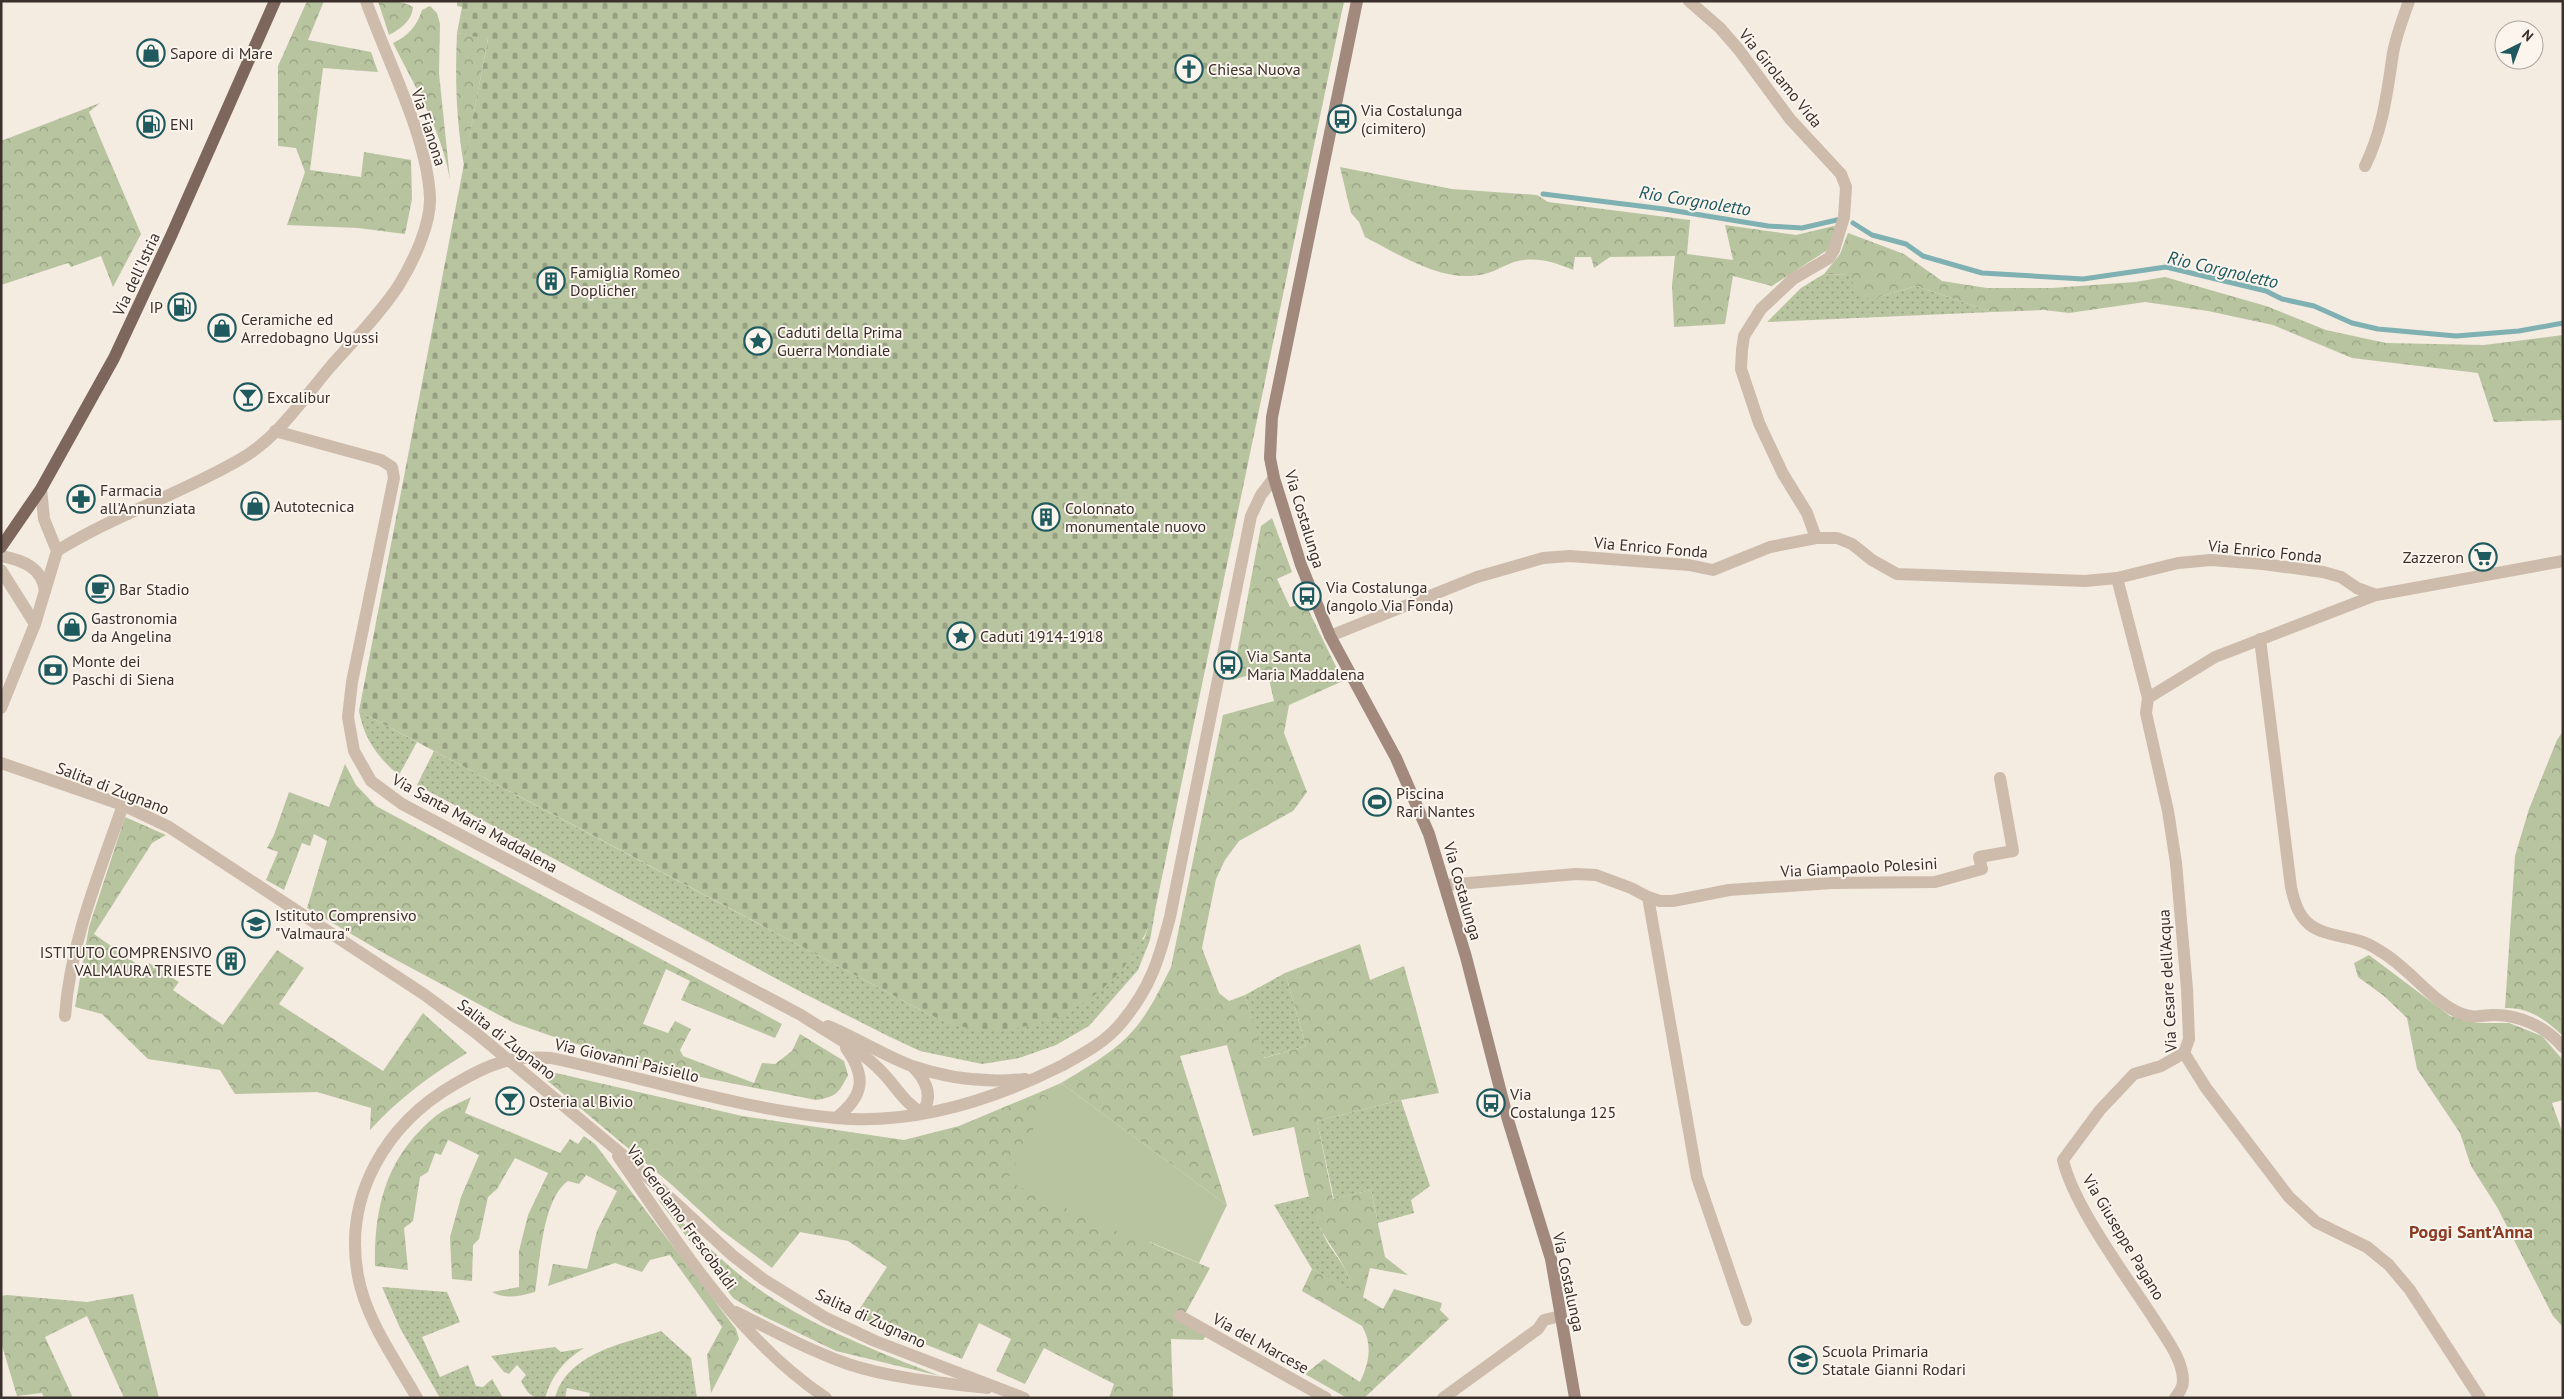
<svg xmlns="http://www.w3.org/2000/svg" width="2564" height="1399" font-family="'PT Sans',sans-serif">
	<defs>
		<pattern id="grass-dots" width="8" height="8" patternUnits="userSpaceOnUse" patternTransform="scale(1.25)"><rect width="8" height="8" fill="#b8c4a0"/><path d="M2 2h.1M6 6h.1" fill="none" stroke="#97a083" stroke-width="1.8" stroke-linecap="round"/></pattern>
		<pattern id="forest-crowns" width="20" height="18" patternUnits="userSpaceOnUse" patternTransform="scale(1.25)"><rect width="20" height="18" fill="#b8c4a0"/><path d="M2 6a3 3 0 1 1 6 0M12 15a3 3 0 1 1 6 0" fill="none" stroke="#97a083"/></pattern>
		<pattern id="cemetery-stones" width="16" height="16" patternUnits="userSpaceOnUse" patternTransform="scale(1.25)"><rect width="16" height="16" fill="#b8c4a0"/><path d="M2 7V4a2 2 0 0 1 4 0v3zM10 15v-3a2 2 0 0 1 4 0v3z" fill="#97a083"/></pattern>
	</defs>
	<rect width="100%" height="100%" fill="#f4ebe1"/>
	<g fill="url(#grass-dots)">
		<polygon points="1824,274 1849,275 1876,298 1916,286 1992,312 1767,322 1801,288"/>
		<path d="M359,711L417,742L399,775C378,758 364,739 359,711Z"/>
		<polygon points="434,751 930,1015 954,1024 1144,939 1156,906 1150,940 1138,970 1089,1026 1056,1045 1019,1058 982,1064 920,1051 888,1036 803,993 417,785"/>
		<polygon points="1285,973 1306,1046 1263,1058 1245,995"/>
		<polygon points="1401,1100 1430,1186 1411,1200 1414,1213 1378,1223 1371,1190 1334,1199 1317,1121"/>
		<path d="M1311,1196C1314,1211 1318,1224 1325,1238C1336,1259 1348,1265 1352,1291L1312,1269L1274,1205Z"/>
		<polygon points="382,1287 447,1292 460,1322 422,1337 440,1377 468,1365 476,1386 483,1387 492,1379 503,1398 440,1398 400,1328"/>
		<path d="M661,1331L691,1358L697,1398H589L590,1393L567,1388L565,1398H555C567,1353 623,1344 661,1331Z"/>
		<path d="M555,1347L561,1352L584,1348C564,1360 552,1375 545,1398C530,1398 528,1393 521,1381L526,1375L517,1365L509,1374L504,1372L491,1356Z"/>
	</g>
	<g fill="url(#forest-crowns)">
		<polygon points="307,1 324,1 308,40 371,52 378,72 323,68 310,170 361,177 364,152 411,160 412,199 405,234 358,228 287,225 305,172 296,148 278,146 278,66"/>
		<path d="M378,1C390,1 403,1 413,7C412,21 400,29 389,35Z"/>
		<path d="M430,6L437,13L440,24L439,73L450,180C442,130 415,87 393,43C408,36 417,26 422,10Z"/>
		<path d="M457,33L488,38L464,166C456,121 455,78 457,33Z"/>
		<polygon points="100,103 89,112 141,234 113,287 101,256 71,267 68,263 1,285 1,141"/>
		<path d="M1340,167L1452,189L1537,195L1548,202L1690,220L1687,254L1733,260L1725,225L1796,235L1838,225L1829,249L1772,286L1733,276L1725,324L1674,327L1672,285L1675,256L1610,257L1594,268L1591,257H1575L1573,270C1554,262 1535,256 1514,262C1498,268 1490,275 1471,276C1435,278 1396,253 1365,237L1359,222L1351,213Z"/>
		<polygon points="1848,233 1904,254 1942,281 1987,288 2052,288 2135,282 2165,277 2266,306 2326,330 2386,343 2484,345 2563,335 2563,420 2494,422 2478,373 2352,358 2273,325 2208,311 2145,302 2069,313 2044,310 1992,312 1916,286 1876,298 1860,298 1849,275 1824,274 1840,254"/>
		<path d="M1272,518L1292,572L1277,579L1290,607L1305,603L1343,681L1289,705L1284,733L1307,792L1293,811L1239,841L1225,860L1216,879L1202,948L1219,993L1229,1001L1245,995L1264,1058L1306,1046L1285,973L1360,944L1370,980L1404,966L1439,1093L1401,1100L1317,1121L1333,1199L1371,1190L1385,1257L1408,1275L1370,1268L1363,1297L1383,1309L1394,1289L1442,1303L1440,1310L1449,1319L1364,1398H1347L1305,1374L1324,1359L1360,1382C1369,1363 1373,1345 1362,1326L1302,1291L1312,1269L1351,1290C1349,1263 1325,1244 1316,1218C1305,1189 1301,1156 1294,1127L1253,1136L1227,1045L1180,1056L1227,1205L1061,1083C1084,1069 1109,1055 1128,1036C1147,1017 1159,991 1171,967L1223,715L1274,701L1267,670L1232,680L1261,526Z"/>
		<path d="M2563,731V1036C2546,1020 2529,1007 2505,1008L2515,856L2529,809L2557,740Z"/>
		<path d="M345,764L356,785L376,806L782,1024L775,1038L681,1000L690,981L666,969L643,1024L668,1033L675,1021L691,1029L680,1050L683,1056L754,1083L762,1063L775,1064L792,1051L800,1034L844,1061L848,1075C839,1093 836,1097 816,1100L665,1070L563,1040L514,1023L387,955L307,908L327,841L314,834L310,846L302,843L284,890L266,880L278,852L267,848L274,835L289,792L329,807Z"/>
		<path d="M125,817L166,835L152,843L94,934L144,969L149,963L179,982L173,990L223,1025L277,950L304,968L279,1004L383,1071L423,1013L467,1053C431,1075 399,1098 370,1130L371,1108L317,1092L235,1094L220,1070L148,1059L102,1014L75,1007L89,927Z"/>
		<polygon points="2369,955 2450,1016 2478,1023 2509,1023 2542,1036 2563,1060 2563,1100 2552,1103 2563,1134 2563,1327 2553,1316 2497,1207 2471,1166 2460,1133 2417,1069 2407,1018 2384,996 2358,977 2354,963"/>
		<polygon points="543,1070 742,1116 904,1140 959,1126 1038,1093 1049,1096 1148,1245 1149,1242 1210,1268 1185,1314 1206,1336 1203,1340 1171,1339 1173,1398 1109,1398 1114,1384 1044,1348 1025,1384 996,1371 1011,1339 979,1323 962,1359 855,1316 887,1267 848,1241 800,1232 772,1268 721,1230 672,1185 549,1082 542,1075"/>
		<path d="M471,1097L465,1113L560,1153L570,1139L578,1144L584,1136L595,1144L736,1329L739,1339L711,1393L707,1355L722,1327L670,1255L650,1260L642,1272L615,1263L548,1286L553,1264L587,1269L597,1231L617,1191L586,1175L579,1184L568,1181C542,1199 540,1263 535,1292C519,1296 506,1300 492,1292L519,1287V1251L528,1215L548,1173L515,1158L497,1189L488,1197L479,1239L473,1245L472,1281L452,1279L450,1237L461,1197L479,1155L448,1140L441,1155L435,1153L428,1172L420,1177L413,1221L404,1228L408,1270L375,1266C374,1205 387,1155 437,1115C446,1108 460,1103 471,1097Z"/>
		<path d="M657,1198C683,1222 708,1248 735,1271C792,1319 871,1349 940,1376L836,1351L757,1313L733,1298Z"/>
		<polygon points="133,1294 159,1398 124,1398 87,1316 45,1337 73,1398 44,1398 42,1393 17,1396 1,1342 1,1296 7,1295 87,1302"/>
	</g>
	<path fill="url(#cemetery-stones)" d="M457,1H1344L1156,906C1133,986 1053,1040 970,1028C956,1026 943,1020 930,1015L359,711L488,39L457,33L462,7L457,6Z"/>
	<polygon fill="#b8c4a0" points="1061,1083 1227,1205 1199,1263 1150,1242 1148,1246 1007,1181 1049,1097 1038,1093"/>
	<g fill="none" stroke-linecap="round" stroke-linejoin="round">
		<g stroke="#7fb0b2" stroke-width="5">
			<polyline points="1543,194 1664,209 1768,226 1802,228 1841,219"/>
			<polyline points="1853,223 1872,235 1906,244 1923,256 1982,273 2083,279 2166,267 2266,291 2282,299 2314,306 2352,323 2378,329 2456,336 2519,331 2563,323"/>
		</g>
		<g stroke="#cdbbac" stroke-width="12">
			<polyline points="1689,1 1720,28 1739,50 1790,119 1841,174 1846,187 1844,217 1834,250 1829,258 1793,279 1761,309 1744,336 1742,350 1741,369 1759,423 1783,474 1807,513 1816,538"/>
			<path d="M2365,166C2383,129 2387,93 2393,53C2396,36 2403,18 2409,1"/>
			<path d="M275,431L381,460L392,467L394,478L352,682L348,717L354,751L371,781L402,804L801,1015C828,1033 859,1048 881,1071C896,1086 903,1102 922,1113"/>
			<path d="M57,551C115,515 180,494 239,460C277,439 304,398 331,366C354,340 380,314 399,285C413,262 431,225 430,197C427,136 387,60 366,1"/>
			<path d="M1,556C22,560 42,567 45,591"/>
			<polyline points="1,570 35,624"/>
			<polyline points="2117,578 2148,698 2146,713 2168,811 2176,863 2187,989 2189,1039 2184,1053 2206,1088 2289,1197 2316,1222 2367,1247 2389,1265 2410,1290 2480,1398"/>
			<polyline points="1330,636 1477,577 1543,558 1570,556 1689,565 1713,570 1770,547 1816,538 1837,538 1852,544 1872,560 1897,574 2085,581 2117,578 2178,563 2211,560 2263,564 2323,572 2341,577 2357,588 2376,595"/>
			<path d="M2260,639L2291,887C2294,901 2298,915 2309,924C2322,935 2344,936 2360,941C2367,943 2374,947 2380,951C2410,968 2430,1001 2462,1014C2473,1018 2481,1016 2492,1015C2519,1014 2546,1027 2563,1047"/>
			<polyline points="2148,698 2215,657 2376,595 2563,561"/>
			<polyline points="1,708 35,624 57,551 44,519 41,489"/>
			<polyline points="1,763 123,805 169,827 425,995 476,1033 629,1160 732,1255 763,1279 826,1318 875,1341 1024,1398"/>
			<polyline points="1445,885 1576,874 1596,875 1631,888 1648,897 1660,901 1673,901 1729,890 1832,883 1935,882 1982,869 1979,857 2013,851 2000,778"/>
			<polyline points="1648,897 1697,1177 1746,1320"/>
			<path d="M65,1016C70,943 99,874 123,805"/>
			<path d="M828,1026C857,1038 883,1055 912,1066C949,1079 986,1083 1025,1079"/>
			<path d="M913,1067C926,1080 934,1096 922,1113"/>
			<path d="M836,1118C864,1096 867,1077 846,1048"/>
			<path d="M618,1156C678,1243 737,1338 826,1398"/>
			<path d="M736,1312C773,1331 809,1350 848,1364C890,1378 943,1383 987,1388"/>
			<polyline points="1180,1316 1326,1398"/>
			<path d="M417,1398C395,1359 366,1320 358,1276C343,1195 387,1123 455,1084C489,1064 511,1055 551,1058C646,1078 739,1109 836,1118C913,1125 993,1100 1061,1066C1083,1054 1106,1042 1122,1022C1151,987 1159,959 1170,917L1251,516L1261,495L1274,478"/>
			<polyline points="1443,1398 1538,1329 1544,1320 1561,1316"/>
			<path d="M2175,1398C2179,1393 2183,1388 2183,1381C2183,1359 2165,1337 2154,1319C2127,1277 2074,1207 2063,1160L2100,1110L2134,1074L2161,1066L2184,1053"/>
		</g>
		<polyline stroke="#a18a7d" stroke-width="12" points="1357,1 1272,417 1270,458 1274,478 1301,565 1330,636 1396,758 1429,834 1466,957 1508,1120 1551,1259 1575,1398"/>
		<polyline stroke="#7d675c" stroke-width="12" points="1,547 41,489 114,358 171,236 275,1"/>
	</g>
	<defs>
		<g id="shop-ring" transform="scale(1.4375)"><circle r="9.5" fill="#fbf5ee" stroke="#1f5a5e" stroke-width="1.5"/><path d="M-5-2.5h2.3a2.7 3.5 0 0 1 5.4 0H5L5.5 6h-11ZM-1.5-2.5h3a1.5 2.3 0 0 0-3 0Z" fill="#1f5a5e"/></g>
		<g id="church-ring" transform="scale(1.4375)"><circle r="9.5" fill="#fbf5ee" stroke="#1f5a5e" stroke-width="1.5"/><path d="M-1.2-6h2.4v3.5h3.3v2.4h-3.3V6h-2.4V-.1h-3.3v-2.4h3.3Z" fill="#1f5a5e"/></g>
		<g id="bus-ring" transform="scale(1.4375)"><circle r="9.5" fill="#fbf5ee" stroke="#1f5a5e" stroke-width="1.5"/><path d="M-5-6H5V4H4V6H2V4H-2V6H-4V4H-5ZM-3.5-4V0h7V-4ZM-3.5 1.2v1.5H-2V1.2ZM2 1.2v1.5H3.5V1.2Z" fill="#1f5a5e"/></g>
		<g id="fuel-ring" transform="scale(1.4375)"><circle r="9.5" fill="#fbf5ee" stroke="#1f5a5e" stroke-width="1.5"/><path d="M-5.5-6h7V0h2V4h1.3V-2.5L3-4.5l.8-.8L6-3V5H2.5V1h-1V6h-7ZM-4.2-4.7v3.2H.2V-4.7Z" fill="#1f5a5e"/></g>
		<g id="building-ring" transform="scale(1.4375)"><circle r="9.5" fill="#fbf5ee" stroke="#1f5a5e" stroke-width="1.5"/><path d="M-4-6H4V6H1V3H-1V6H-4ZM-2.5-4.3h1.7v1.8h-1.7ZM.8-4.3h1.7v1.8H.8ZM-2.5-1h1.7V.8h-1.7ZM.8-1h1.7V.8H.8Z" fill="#1f5a5e"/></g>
		<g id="sight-ring" transform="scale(1.4375)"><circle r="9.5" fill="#fbf5ee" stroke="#1f5a5e" stroke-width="1.5"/><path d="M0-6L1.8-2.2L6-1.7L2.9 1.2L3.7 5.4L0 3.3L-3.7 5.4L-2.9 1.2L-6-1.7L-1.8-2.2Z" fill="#1f5a5e"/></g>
		<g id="bar-ring" transform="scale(1.4375)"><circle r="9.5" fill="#fbf5ee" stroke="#1f5a5e" stroke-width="1.5"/><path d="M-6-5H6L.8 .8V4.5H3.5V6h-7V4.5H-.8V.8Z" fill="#1f5a5e"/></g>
		<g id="pharmacy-ring" transform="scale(1.4375)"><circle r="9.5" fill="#fbf5ee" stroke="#1f5a5e" stroke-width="1.5"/><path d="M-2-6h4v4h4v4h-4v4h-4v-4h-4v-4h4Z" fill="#1f5a5e"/></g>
		<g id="supermarket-ring" transform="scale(1.4375)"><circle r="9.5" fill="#fbf5ee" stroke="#1f5a5e" stroke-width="1.5"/><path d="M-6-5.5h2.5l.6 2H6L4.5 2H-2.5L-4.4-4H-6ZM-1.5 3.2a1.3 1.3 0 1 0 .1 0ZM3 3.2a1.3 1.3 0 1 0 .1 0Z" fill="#1f5a5e"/></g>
		<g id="cafe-ring" transform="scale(1.4375)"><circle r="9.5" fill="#fbf5ee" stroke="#1f5a5e" stroke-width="1.5"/><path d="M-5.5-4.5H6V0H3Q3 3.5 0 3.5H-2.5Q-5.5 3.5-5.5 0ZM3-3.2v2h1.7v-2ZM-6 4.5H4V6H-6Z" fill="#1f5a5e"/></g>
		<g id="bank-ring" transform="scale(1.4375)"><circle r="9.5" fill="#fbf5ee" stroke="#1f5a5e" stroke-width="1.5"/><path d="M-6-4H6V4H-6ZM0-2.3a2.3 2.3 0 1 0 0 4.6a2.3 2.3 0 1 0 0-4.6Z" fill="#1f5a5e"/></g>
		<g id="stadium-ring" transform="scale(1.4375)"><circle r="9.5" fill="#fbf5ee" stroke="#1f5a5e" stroke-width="1.5"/><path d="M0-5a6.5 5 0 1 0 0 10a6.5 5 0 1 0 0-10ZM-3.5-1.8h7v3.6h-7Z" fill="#1f5a5e"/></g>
		<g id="school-ring" transform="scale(1.4375)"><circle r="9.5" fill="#fbf5ee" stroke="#1f5a5e" stroke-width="1.5"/><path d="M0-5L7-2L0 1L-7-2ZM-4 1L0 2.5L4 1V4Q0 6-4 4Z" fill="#1f5a5e"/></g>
	</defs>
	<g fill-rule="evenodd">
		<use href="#shop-ring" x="151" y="53"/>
		<use href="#church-ring" x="1189" y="69"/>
		<use href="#bus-ring" x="1342" y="119"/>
		<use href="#fuel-ring" x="151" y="124"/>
		<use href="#building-ring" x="551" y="281"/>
		<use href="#fuel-ring" x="182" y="307"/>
		<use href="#shop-ring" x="222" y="328"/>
		<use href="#sight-ring" x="758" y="341"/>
		<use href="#bar-ring" x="248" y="397"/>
		<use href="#pharmacy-ring" x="81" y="499"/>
		<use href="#shop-ring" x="255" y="506"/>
		<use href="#building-ring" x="1046" y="517"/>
		<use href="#supermarket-ring" x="2483" y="557"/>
		<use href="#cafe-ring" x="100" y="589"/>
		<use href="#bus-ring" x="1307" y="596"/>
		<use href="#shop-ring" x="72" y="627"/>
		<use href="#sight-ring" x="961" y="636"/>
		<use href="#bus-ring" x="1228" y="665"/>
		<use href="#bank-ring" x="53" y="670"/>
		<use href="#stadium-ring" x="1377" y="802"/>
		<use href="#school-ring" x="256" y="924"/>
		<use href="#building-ring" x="231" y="961"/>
		<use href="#bar-ring" x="510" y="1101"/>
		<use href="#bus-ring" x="1491" y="1103"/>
		<use href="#school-ring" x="1803" y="1360"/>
	</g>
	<g text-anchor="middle" stroke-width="4" stroke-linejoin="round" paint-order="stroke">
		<g font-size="16" fill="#3b302b" stroke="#fbf5ee" text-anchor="start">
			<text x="170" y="59">Sapore di Mare</text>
			<text x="1208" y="75">Chiesa Nuova</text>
			<text x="1361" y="116">Via Costalunga<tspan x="1361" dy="18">(cimitero)</tspan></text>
			<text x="170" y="130">ENI</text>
			<text x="570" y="278">Famiglia Romeo<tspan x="570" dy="18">Doplicher</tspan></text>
			<text x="163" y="313" text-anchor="end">IP</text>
			<text x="241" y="325">Ceramiche ed<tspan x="241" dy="18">Arredobagno Ugussi</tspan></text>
			<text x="777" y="338">Caduti della Prima<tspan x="777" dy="18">Guerra Mondiale</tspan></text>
			<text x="267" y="403">Excalibur</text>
			<text x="100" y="496">Farmacia<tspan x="100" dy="18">all'Annunziata</tspan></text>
			<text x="274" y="512">Autotecnica</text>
			<text x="1065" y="514">Colonnato<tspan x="1065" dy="18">monumentale nuovo</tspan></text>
			<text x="2464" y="563" text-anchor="end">Zazzeron</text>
			<text x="1326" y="593">Via Costalunga<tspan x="1326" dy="18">(angolo Via Fonda)</tspan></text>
			<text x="119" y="595">Bar Stadio</text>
			<text x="91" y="624">Gastronomia<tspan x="91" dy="18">da Angelina</tspan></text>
			<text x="980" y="642">Caduti 1914-1918</text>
			<text x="1247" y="662">Via Santa<tspan x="1247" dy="18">Maria Maddalena</tspan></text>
			<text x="72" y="667">Monte dei<tspan x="72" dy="18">Paschi di Siena</tspan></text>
			<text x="1396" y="799">Piscina<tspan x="1396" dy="18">Rari Nantes</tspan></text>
			<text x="275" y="921">Istituto Comprensivo<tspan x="275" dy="18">"Valmaura"</tspan></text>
			<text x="212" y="958" text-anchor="end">ISTITUTO COMPRENSIVO<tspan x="212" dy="18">VALMAURA TRIESTE</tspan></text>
			<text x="1510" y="1100">Via<tspan x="1510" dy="18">Costalunga 125</tspan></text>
			<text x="529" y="1107">Osteria al Bivio</text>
			<text x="1822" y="1357">Scuola Primaria<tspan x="1822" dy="18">Statale Gianni Rodari</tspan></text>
		</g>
		<g font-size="16" fill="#3b302b" stroke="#fbf5ee">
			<text transform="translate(1781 78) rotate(51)" y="6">Via Girolamo Vida</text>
			<text transform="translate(429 127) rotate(72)" y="6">Via Fianona</text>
			<text transform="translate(136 274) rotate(-65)" y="6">Via dell'Istria</text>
			<text transform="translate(1305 519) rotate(73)" y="6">Via Costalunga</text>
			<text transform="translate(1651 547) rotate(5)" y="6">Via Enrico Fonda</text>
			<text transform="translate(2265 551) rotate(6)" y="6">Via Enrico Fonda</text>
			<text transform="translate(113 788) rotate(21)" y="6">Salita di Zugnano</text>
			<text transform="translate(475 823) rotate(29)" y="6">Via Santa Maria Maddalena</text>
			<text transform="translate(1859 867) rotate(-3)" y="6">Via Giampaolo Polesini</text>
			<text transform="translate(1463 891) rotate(74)" y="6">Via Costalunga</text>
			<text transform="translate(2167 981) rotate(-93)" y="6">Via Cesare dell'Acqua</text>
			<text transform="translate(507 1039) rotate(38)" y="6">Salita di Zugnano</text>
			<text transform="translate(627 1060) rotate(13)" y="6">Via Giovanni Paisiello</text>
			<text transform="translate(682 1217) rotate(54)" y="6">Via Gerolamo Frescobaldi</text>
			<text transform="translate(2124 1237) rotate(59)" y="6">Via Giuseppe Pagano</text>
			<text transform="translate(1569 1282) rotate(78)" y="6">Via Costalunga</text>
			<text transform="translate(871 1318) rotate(25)" y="6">Salita di Zugnano</text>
			<text transform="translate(1261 1343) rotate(29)" y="6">Via del Marcese</text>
		</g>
		<g font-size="18" font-style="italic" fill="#1f5a5e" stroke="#fbf5ee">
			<text transform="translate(1695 201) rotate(9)" y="6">Rio Corgnoletto</text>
			<text transform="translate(2223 270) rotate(13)" y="6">Rio Corgnoletto</text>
		</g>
		<g font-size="18" font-weight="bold" fill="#8c3b22" stroke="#fbf5ee">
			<text x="2471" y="1238">Poggi Sant'Anna</text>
		</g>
	</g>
	<rect width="2564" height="1399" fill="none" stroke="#3b302b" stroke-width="5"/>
	<g transform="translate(2519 45) rotate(42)"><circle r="24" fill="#fbf5ee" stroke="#aea6a0"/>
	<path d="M0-4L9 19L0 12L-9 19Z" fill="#1f5a5e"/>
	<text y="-8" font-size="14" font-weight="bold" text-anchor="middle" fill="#3b302b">N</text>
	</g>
</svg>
